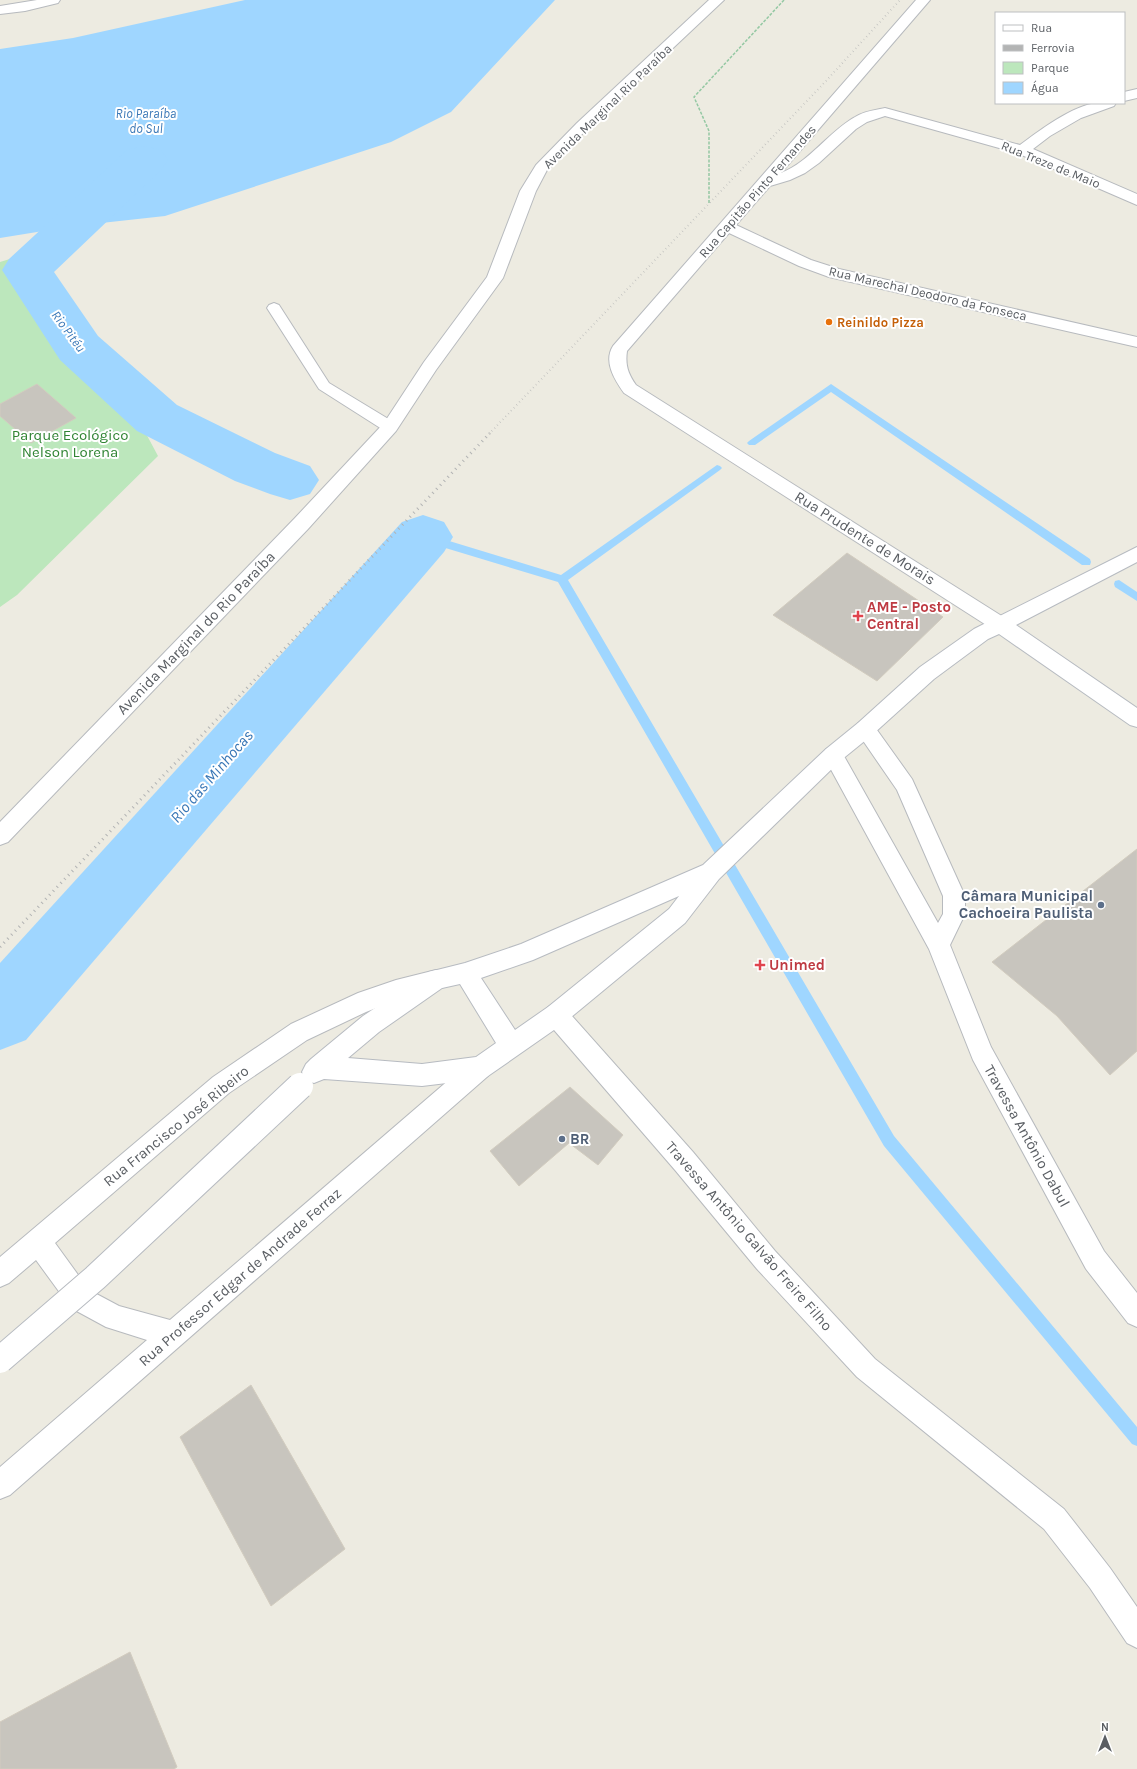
<svg xmlns="http://www.w3.org/2000/svg" width="1137" height="1769" font-family="Karla,sans-serif">
	<rect width="100%" height="100%" fill="#edebe1"/>
	<polygon fill="#bce7bc" points="13,258 58,317 105,357 158,456 17,595 0,607 0,262"/>
	<polygon fill="#9fd6ff" points="245,0 555,0 451,112 391,142 165,216 74,226 0,238 0,49 73,38"/>
	<g fill="none" stroke-linecap="round" stroke-linejoin="round">
		<g fill="#9fd6ff" fill-rule="evenodd">
			<polygon points="831,384 1090,559 1091,562 1090,565 1082,565 831,392 755,445 749,445 747,443 749,441"/>
			<polygon points="717,465 720,466 722,468 720,470 568,580 894,1136 1137,1427 1137,1446 1132,1444 884,1146 558,582 419,540 418,537 423,533 561,575"/>
			<polygon points="1119,580 1137,592 1137,601 1115,587 1114,584 1115,581"/>
		</g>
		<g fill="#9fd6ff" fill-rule="evenodd">
			<polygon points="144,146 161,150 168,160 161,170 54,272 98,336 177,405 275,453 310,466 319,480 310,494 290,500 270,494 235,481 137,431 60,360 2,270 9,259 127,150"/>
			<polygon points="423,515 444,522 453,537 444,552 26,1040 0,1050 0,963 402,522"/>
		</g>
	</g>
	<g fill="#c8c5be" stroke="#d2ccbf">
		<polygon points="37,384 76,418 31,443 0,416 0,404"/>
		<polygon points="847,553 943,617 877,681 773,615"/>
		<polygon points="1137,849 1137,1051 1110,1075 1057,1016 992,962"/>
		<polygon points="570,1087 623,1135 598,1165 569,1143 519,1186 490,1151"/>
		<polygon points="251,1385 345,1549 271,1606 180,1437"/>
		<polygon points="130,1652 177,1767 174,1769 0,1769 0,1722"/>
	</g>
	<g fill="none" stroke-linecap="round" stroke-linejoin="round">
		<g stroke="#b7babe" stroke-width="2">
			<polygon id="lane" points="274,303 279,305 329,383 395,423 398,427 395,431 390,432 385,431 319,389 267,308 269,305"/>
		</g>
		<g stroke="#b7babe" stroke-width="2">
			<g id="street">
				<polygon points="37,0 60,0 58,3 25,11 0,14 0,6"/>
				<polygon points="709,0 724,0 587,129 547,170 536,191 503,278 436,370 396,431 308,529 8,842 0,845 0,822 294,519 384,423 424,362 487,277 520,191 536,165 577,123"/>
				<path d="M916,0H930L781,173C811,161 828,132 855,117C865,111 875,110 885,108L1020,145C1039,131 1073,105 1097,103C1103,102 1110,103 1116,103L1114,106L1081,118L1050,136L1033,149L1137,194V205L1017,153L885,116L867,122L856,129L819,163L805,173L790,180L770,186L736,225L811,260L839,269L1137,337V347L829,277L799,266L729,233L627,351C625,365 628,374 636,385L1008,620L1011,625L1008,630L1001,632L994,630L624,393C615,380 603,362 613,346Z"/>
				<polygon points="1137,89 1137,98 1124,101 1124,92"/>
				<polygon points="865,721 872,723 912,779 965,896 965,914 950,945 991,1047 1104,1251 1137,1293 1137,1327 1128,1323 1086,1269 973,1060 929,949 823,755 826,749 833,747 840,749 938,923 943,914 943,896 897,790 855,729 858,723"/>
				<polygon points="436,970 444,973 447,980 444,987 396,1000 366,1012 307,1040 229,1093 55,1243 89,1290 119,1306 170,1320 472,1060 480,1057 488,1060 492,1068 488,1076 10,1495 0,1499 0,1467 147,1340 106,1327 71,1308 36,1260 9,1283 0,1287 0,1257 213,1077 291,1024 358,993 396,980"/>
				<polygon points="556,1004 564,1007 693,1152 775,1251 875,1359 1064,1509 1110,1568 1137,1607 1137,1648 1127,1643 1090,1588 1044,1529 857,1377 757,1269 675,1170 548,1023 544,1015 548,1007"/>
			</g>
		</g>
		<g stroke="#b7bbc1" stroke-width="2">
			<path id="secondary" d="M1137,547V562L1016,625L1137,708V727L1130,725L999,634L988,639L934,679L872,735L840,761L719,879L685,923L564,1023L488,1076L480,1079L422,1086L324,1079L314,1083L306,1080L302,1072L306,1064L311,1059L363,1016L429,972L465,963L521,944L703,865L826,749L858,723L920,667L974,629ZM679,896L669,909L548,1007L515,1030L481,978L533,960ZM460,984L496,1043L476,1057L422,1064L348,1058L379,1032L442,988Z"/>
		</g>
		<polyline stroke="#94c8a3" stroke-width="1.5" stroke-dasharray="3 1.5" stroke-linecap="butt" points="709,203 709,131 694,97 784,0"/>
		<use href="#lane" fill="#fff" fill-rule="evenodd"/>
		<use href="#street" fill="#fff" fill-rule="evenodd"/>
		<use href="#secondary" fill="#fff" fill-rule="evenodd"/>
		<polyline stroke="#b3b4b4" stroke-width="2" stroke-dasharray="0.5 3.5" stroke-linecap="butt" points="489,434 826,81 900,0"/>
		<polyline stroke="#b3b4b4" stroke-width="3" stroke-dasharray="1 4.5" stroke-linecap="butt" points="0,947 490,433"/>
		<g stroke="#b7bbc1" stroke-width="28" stroke-linecap="butt">
			<polyline id="secondary-bridge" points="0,1360 95,1278 300,1086"/>
		</g>
		<use href="#secondary-bridge" stroke="#fff" stroke-width="26"/>
	</g>
	<circle fill="#e8710a" stroke="#fff" stroke-width="1.5" cx="829" cy="322" r="4"/>
	<g fill="#e0444e" stroke="#fff" stroke-width="1.5">
		<path d="M856 610h4v4h4v4h-4v4h-4v-4h-4v-4h4z"/>
		<path d="M758 959h4v4h4v4h-4v4h-4v-4h-4v-4h4z"/>
	</g>
	<g fill="#5c6f8a" stroke="#fff" stroke-width="1.5">
		<circle cx="1101" cy="905" r="4"/>
		<circle cx="562" cy="1139" r="4"/>
	</g>
	<g text-anchor="middle" stroke-width="4" stroke-linejoin="round" paint-order="stroke">
		<g font-size="13" fill="#5a5e63" stroke="#fff">
			<text transform="translate(607 106) rotate(-44)" y="5">Avenida Marginal Rio Paraíba</text>
			<text transform="translate(1051 164) rotate(22)" y="5">Rua Treze de Maio</text>
			<text transform="translate(757 191) rotate(-49)" y="5">Rua Capitão Pinto Fernandes</text>
			<text transform="translate(928 293) rotate(13)" y="5">Rua Marechal Deodoro da Fonseca</text>
		</g>
		<g font-size="13" font-style="italic" fill="#3977b6" stroke="#fff">
			<text x="146" y="118">Rio Paraíba<tspan x="146" dy="15">do Sul</tspan></text>
			<text transform="translate(69 331) rotate(54)" y="5">Rio Pitéu</text>
		</g>
		<g font-size="13" font-weight="bold" fill="#c56008" stroke="#fff" text-anchor="start">
			<text x="837" y="327">Reinildo Pizza</text>
		</g>
		<g font-size="15" fill="#308433" stroke="#fff">
			<text x="70" y="440">Parque Ecológico<tspan x="70" dy="17">Nelson Lorena</tspan></text>
		</g>
		<g font-size="15" fill="#5a5e63" stroke="#fff">
			<text transform="translate(865 538) rotate(32)" y="5">Rua Prudente de Morais</text>
			<text transform="translate(196 633) rotate(-46)" y="5">Avenida Marginal do Rio Paraíba</text>
			<text transform="translate(176 1126) rotate(-39)" y="5">Rua Francisco José Ribeiro</text>
			<text transform="translate(1027 1136) rotate(61)" y="5">Travessa Antônio Dabul</text>
			<text transform="translate(749 1236) rotate(49)" y="5">Travessa Antônio Galvão Freire Filho</text>
			<text transform="translate(240 1277) rotate(-41)" y="5">Rua Professor Edgar de Andrade Ferraz</text>
		</g>
		<g font-size="15" font-weight="bold" fill="#be3a42" stroke="#fff" text-anchor="start">
			<text x="867" y="612">AME - Posto<tspan x="867" dy="17">Central</tspan></text>
			<text x="769" y="970">Unimed</text>
		</g>
		<g font-size="15" font-weight="bold" fill="#4e5e75" stroke="#fff" text-anchor="end">
			<text x="1093" y="901">Câmara Municipal<tspan x="1093" dy="17">Cachoeira Paulista</tspan></text>
			<text x="570" y="1144" text-anchor="start">BR</text>
		</g>
		<g font-size="16" font-style="italic" fill="#3977b6" stroke="#fff">
			<text transform="translate(211 776) rotate(-49)" y="6">Rio das Minhocas</text>
		</g>
	</g>
	<rect x="995" y="12" width="130" height="92" fill="#ffffff" stroke="#bdbfc1"/>
	<rect x="1003" y="25" width="20" height="6" fill="#ffffff" stroke="#bdbfc1"/>
	<text x="1031" y="32" font-size="12" fill="#5a5e63">Rua</text>
	<rect x="1003" y="45" width="20" height="6" fill="#b3b4b4" stroke="#bdbfc1"/>
	<text x="1031" y="52" font-size="12" fill="#5a5e63">Ferrovia</text>
	<rect x="1003" y="62" width="20" height="12" fill="#bce7bc" stroke="#bdbfc1"/>
	<text x="1031" y="72" font-size="12" fill="#5a5e63">Parque</text>
	<rect x="1003" y="82" width="20" height="12" fill="#9fd6ff" stroke="#bdbfc1"/>
	<text x="1031" y="92" font-size="12" fill="#5a5e63">Água</text>
	<g transform="translate(1105 1737)" stroke="#ffffff" stroke-width="3" paint-order="stroke">
	<path d="M0-3L7 15L0 10L-7 15Z" fill="#5a5e63"/>
	<text y="-6" font-size="11" font-weight="bold" text-anchor="middle" fill="#5a5e63">N</text>
	</g>
</svg>
